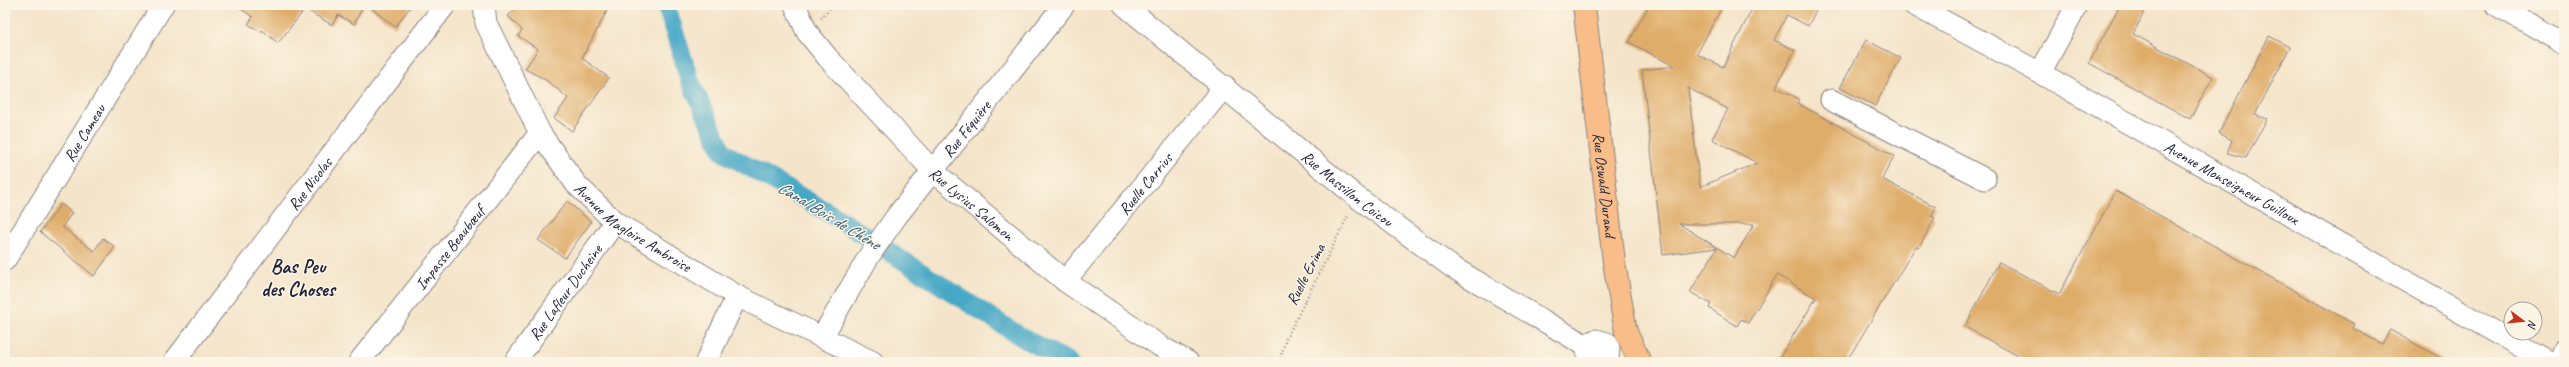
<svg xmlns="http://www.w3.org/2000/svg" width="2569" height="367" font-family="Caveat,sans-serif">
	<rect width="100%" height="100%" fill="#fcf5e5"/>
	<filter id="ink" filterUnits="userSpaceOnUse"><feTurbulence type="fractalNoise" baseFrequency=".025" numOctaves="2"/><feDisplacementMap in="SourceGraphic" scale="8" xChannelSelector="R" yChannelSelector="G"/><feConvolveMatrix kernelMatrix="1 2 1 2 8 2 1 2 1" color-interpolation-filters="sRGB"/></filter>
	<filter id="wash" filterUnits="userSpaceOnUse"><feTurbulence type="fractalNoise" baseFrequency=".012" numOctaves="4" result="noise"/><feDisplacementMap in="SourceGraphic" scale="16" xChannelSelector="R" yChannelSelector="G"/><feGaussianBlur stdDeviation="0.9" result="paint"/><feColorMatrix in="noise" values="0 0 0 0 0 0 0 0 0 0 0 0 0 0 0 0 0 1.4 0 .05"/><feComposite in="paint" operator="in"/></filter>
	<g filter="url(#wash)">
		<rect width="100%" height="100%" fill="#f4e4c9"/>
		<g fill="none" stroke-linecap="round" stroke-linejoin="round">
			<polyline stroke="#47a8c6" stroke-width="19" points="666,5 690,81 723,152 831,214 1023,338 1069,362"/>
		</g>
		<g id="blocks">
			<g fill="#dfad6b" fill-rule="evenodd">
				<polygon points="235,5 364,5 354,24 338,15 332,25 305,9 278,43 262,30 261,32 248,24 253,17"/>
				<polygon points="367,5 412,5 395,27"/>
				<polygon points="520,5 610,5 582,58 609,78 572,131 554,118 568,98 546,80 525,69 538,49 518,36 522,30 508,16"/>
				<path d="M1649,5H1723L1697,54L1723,67L1754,5H1819L1808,26L1787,15L1774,40L1795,50L1776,87L1799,99L1797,103L1894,156L1882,179L1936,207L1931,216L1935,218L1919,248L1916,246L1846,362H1777L1816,298L1777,275L1748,323L1741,319L1737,326L1709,308L1711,304L1690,292L1717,248L1663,255L1642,70L1674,66L1629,42ZM1688,88L1728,109L1712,139L1757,163L1700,187ZM1679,224H1754L1734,258Z"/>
				<polygon points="2120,5 2148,5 2133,34 2213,77 2190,119 2089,63"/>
				<polygon points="2269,36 2290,47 2255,115 2267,119 2246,158 2227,153 2232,140 2219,133"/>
				<polygon points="1866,40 1901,58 1875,106 1840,88"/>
				<polygon points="2116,191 2354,324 2352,328 2382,344 2390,330 2448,362 2029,362 1965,327 1999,262 2059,294"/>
				<polygon points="567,201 591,222 565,258 538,240"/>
				<polygon points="61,204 72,213 62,227 94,251 103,238 115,247 94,276 40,232"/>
			</g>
		</g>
	</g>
	<g filter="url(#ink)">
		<use href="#blocks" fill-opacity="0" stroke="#8b8382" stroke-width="1"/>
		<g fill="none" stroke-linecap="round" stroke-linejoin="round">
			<g stroke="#8b8382" stroke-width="23">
				<g id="minor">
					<path id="s1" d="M484,5L486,23L540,133L576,184L615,222L737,296L873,362"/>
					<path id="s2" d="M795,5L807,32L828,58L933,171L1065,281L1160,346L1188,362"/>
					<path id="s3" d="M1124,5L1358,198L1452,267L1588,347"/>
					<path id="s4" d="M1914,5L2040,73L2548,362"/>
					<polyline points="2496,5 2564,43"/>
					<polyline points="2040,73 2077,5"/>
					<polyline points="1831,100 1985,179"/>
					<path id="s5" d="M5,260L163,5"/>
					<path id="s6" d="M1065,281L1225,86"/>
					<path id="s7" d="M822,337L869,256L896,217L1064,5"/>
					<path id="s8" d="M174,362L445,5"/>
					<path id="s9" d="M359,362L540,133"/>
					<path id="s10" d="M515,362L615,222"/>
					<polyline points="706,362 737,296"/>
					<polyline points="1594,362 1587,351 1591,342 1596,340 1607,343 1609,348 1608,358 1603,362"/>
					<polyline points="2559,362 2564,351"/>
				</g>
			</g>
			<g stroke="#8b8382" stroke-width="24">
				<g id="major">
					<path id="s11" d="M1584,5L1614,262L1626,332L1640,362"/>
				</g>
			</g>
			<g stroke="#8b8382" stroke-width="2.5" stroke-dasharray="1 3" stroke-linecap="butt">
				<polyline points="821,18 833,5"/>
				<polyline points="1279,362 1286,339 1349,214"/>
			</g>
			<use href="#minor" stroke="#fff" stroke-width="21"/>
			<use href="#major" stroke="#f8bd89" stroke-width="22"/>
		</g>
	</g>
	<g text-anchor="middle" stroke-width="3" stroke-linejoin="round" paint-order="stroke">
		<g font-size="16" fill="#22223b" stroke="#fcf5e5">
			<text dy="6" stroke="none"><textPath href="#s7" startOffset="254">Rue Féquière</textPath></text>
			<text dy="6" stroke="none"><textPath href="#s5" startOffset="150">Rue Cameau</textPath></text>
			<text dy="6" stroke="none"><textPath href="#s4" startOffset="364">Avenue Monseigneur Guilloux</textPath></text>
			<text dy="6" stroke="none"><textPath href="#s8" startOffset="224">Rue Nicolas</textPath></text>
			<text dy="6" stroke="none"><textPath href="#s6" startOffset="126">Ruelle Carrius</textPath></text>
			<text dy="6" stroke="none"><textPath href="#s11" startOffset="181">Rue Oswald Durand</textPath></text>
			<text dy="6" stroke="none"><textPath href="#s3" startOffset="289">Rue Massillon Coicou</textPath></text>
			<text dy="6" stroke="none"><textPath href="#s2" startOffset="268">Rue Lysius Salomon</textPath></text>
			<text dy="6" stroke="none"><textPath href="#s1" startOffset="275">Avenue Magloire Ambroise</textPath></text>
			<text dy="6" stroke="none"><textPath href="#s9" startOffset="146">Impasse Beaubœuf</textPath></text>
			<text transform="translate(1305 274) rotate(-63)" y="6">Ruelle Erima</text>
			<text dy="6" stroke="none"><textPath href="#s10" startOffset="86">Rue Lafleur Ducheine</textPath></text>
		</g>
		<g font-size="17" font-style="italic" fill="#315873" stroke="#fcf5e5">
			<text transform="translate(829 215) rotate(31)" y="6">Canal Bois de Chêne</text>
		</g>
		<g font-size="20" font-weight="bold" fill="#22223b" stroke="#fcf5e5">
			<text x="298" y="273">Bas Peu<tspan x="298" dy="23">des Choses</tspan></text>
		</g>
	</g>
	<rect width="2569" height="367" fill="none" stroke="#fcf5e5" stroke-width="20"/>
	<g transform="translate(2523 321) rotate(106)"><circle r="19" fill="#fcf5e5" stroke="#a5a1a1"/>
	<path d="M0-3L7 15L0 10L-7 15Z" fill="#c8321e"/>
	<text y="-6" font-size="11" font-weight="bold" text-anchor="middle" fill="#22223b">N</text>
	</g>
</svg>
